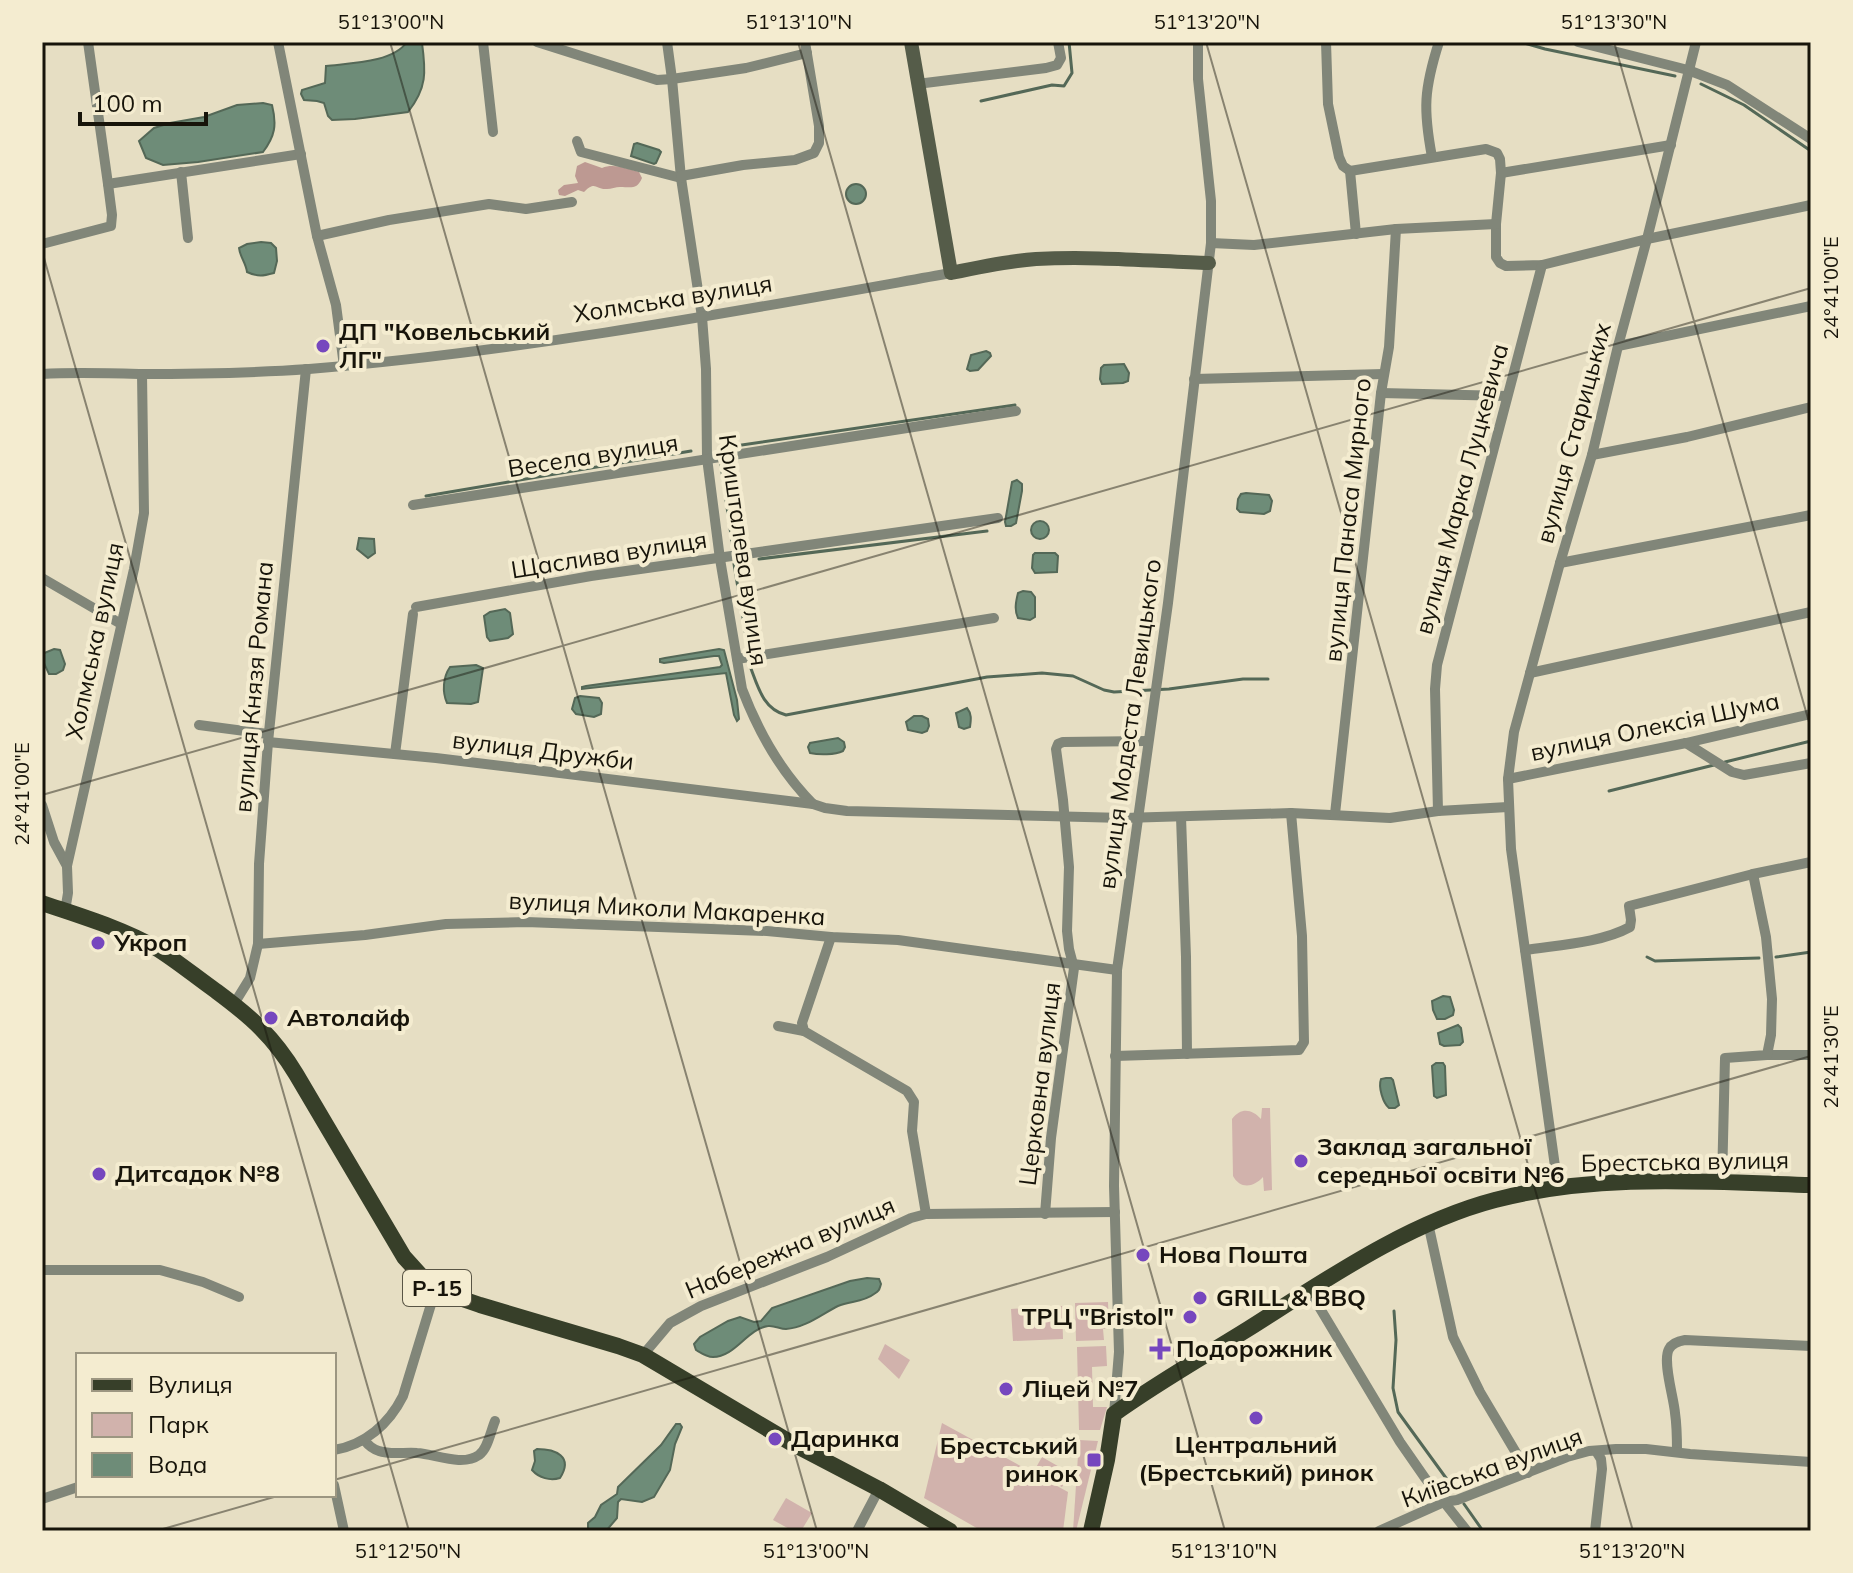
<svg xmlns="http://www.w3.org/2000/svg" width="1853" height="1573" font-family="Mulish,sans-serif">
	<rect width="100%" height="100%" fill="#e6dec3"/>
	<g fill="#d1b2ac">
		<path d="M1262,1108H1270L1272,1190L1264,1191L1263,1177C1253,1188 1240,1189 1233,1176L1232,1119C1241,1107 1252,1109 1261,1119Z"/>
		<polygon points="1108,1302 1109,1328 1103,1329 1104,1340 1076,1341 1075,1303"/>
		<polygon points="1062,1306 1063,1339 1013,1341 1011,1309"/>
		<polygon points="885,1344 910,1360 899,1379 878,1359"/>
		<polygon points="1106,1346 1107,1366 1092,1367 1093,1407 1107,1407 1100,1430 1079,1430 1077,1347"/>
		<polygon points="942,1423 1068,1492 1063,1531 982,1531 924,1498"/>
		<polygon points="1079,1440 1098,1441 1076,1531 1073,1531"/>
		<polygon points="1042,1457 1070,1473 1062,1487 1034,1471"/>
		<polygon points="786,1498 812,1513 801,1531 793,1531 773,1520"/>
	</g>
	<path fill="#bd9992" d="M585,162L602,168C614,163 627,169 639,172L642,178C637,190 631,187 620,187C616,187 611,189 607,189C595,190 596,180 584,192L578,190L565,196L559,195L558,190L564,185L578,183L575,176L577,166Z"/>
	<g fill="#6e8c78" stroke="#546857" stroke-width="2">
		<path d="M407,42L422,43C426,72 427,88 408,112L355,119L332,120L328,116L324,103L317,101L304,100L301,94L302,90L325,83L326,66C350,63 392,63 407,42Z"/>
		<path d="M263,103L272,105C277,125 275,136 263,152L198,162L163,165L146,158L139,141L154,128L170,123L204,117L237,105Z"/>
		<polygon points="637,143 659,150 661,152 656,163 654,164 631,156 634,144"/>
		<circle cx="856" cy="194" r="10"/>
		<path d="M261,242L271,243L276,248L277,261L274,273C263,276 258,277 247,272C246,263 240,257 239,248L247,244Z"/>
		<polygon points="986,351 990,353 991,356 978,370 970,371 967,369 971,355"/>
		<polygon points="1124,364 1129,373 1128,381 1123,383 1102,384 1100,379 1101,368 1104,365"/>
		<polygon points="1017,480 1022,484 1022,491 1016,523 1011,526 1006,526 1005,522 1012,482"/>
		<polygon points="1246,493 1269,495 1272,501 1270,511 1264,514 1240,512 1237,509 1238,499 1241,494"/>
		<circle cx="1040" cy="530" r="9"/>
		<polygon points="359,538 374,539 375,553 368,558 357,549"/>
		<polygon points="1035,553 1055,553 1058,556 1057,572 1035,573 1032,568 1033,555"/>
		<path d="M1023,591L1031,592L1035,597V617L1030,620L1018,618C1014,610 1016,601 1018,593Z"/>
		<polygon points="505,609 510,613 513,634 508,638 490,641 487,637 484,616 490,612"/>
		<polygon points="54,649 60,650 65,664 63,670 56,674 49,674 42,659 42,654"/>
		<polygon points="719,649 724,650 737,700 739,719 737,721 734,715 726,673 582,689 582,687 586,686 720,667 722,665 719,656 714,656 664,663 660,662 660,659 665,658"/>
		<path d="M476,665L483,668L478,702L471,704L447,703C442,692 443,677 450,667Z"/>
		<polygon points="580,696 599,698 602,703 601,714 594,717 576,714 572,709 575,698"/>
		<path d="M967,708C972,714 971,720 970,727L964,729L959,727L956,713Z"/>
		<polygon points="914,716 922,716 928,719 929,726 927,731 922,733 908,730 906,722"/>
		<path d="M838,738L844,742L845,747L843,751C835,755 819,755 810,753L808,747L810,743Z"/>
		<polygon points="1443,996 1450,997 1454,1010 1453,1015 1445,1019 1437,1019 1433,1010 1432,1001"/>
		<polygon points="1458,1025 1461,1028 1463,1042 1460,1045 1444,1046 1440,1044 1438,1033"/>
		<polygon points="1436,1063 1443,1063 1445,1066 1446,1095 1437,1098 1434,1096 1432,1066"/>
		<path d="M1386,1078H1391L1393,1080L1399,1105L1395,1108H1389C1383,1103 1378,1087 1381,1079Z"/>
		<path d="M867,1278L879,1279L881,1284C879,1290 880,1290 874,1294C864,1302 850,1301 838,1306C822,1314 805,1328 786,1329C780,1329 774,1325 768,1326C747,1329 735,1357 713,1357C707,1357 701,1353 696,1350L694,1344L700,1337L728,1321L740,1317L754,1322L761,1321L772,1308L850,1281Z"/>
		<polygon points="676,1424 680,1424 682,1427 675,1444 670,1470 654,1497 642,1502 621,1499 618,1502 617,1518 606,1531 588,1531 588,1523 595,1517 601,1505 617,1494 618,1487 661,1445"/>
		<path d="M537,1449C555,1449 574,1456 560,1478C550,1481 539,1478 532,1470L535,1461L534,1451Z"/>
	</g>
	<g fill="none" stroke-linecap="round" stroke-linejoin="round">
		<g stroke="#546857" stroke-width="3">
			<polyline points="1521,42 1545,49 1675,76"/>
			<polyline points="1701,84 1744,105 1811,151"/>
			<polyline points="981,101 1052,85 1064,86 1072,73 1069,42"/>
			<polyline points="721,448 1015,405"/>
			<polyline points="721,465 733,549"/>
			<polyline points="426,496 691,451"/>
			<polyline points="759,559 987,531"/>
			<polyline points="734,564 748,648"/>
			<path d="M750,666C758,687 763,709 786,715L987,677L1042,673L1073,676L1104,690L1114,692L1169,689L1243,679H1268"/>
			<polyline points="1725,762 1811,741"/>
			<polyline points="1609,791 1714,765"/>
			<polyline points="1647,957 1655,961 1759,958"/>
			<polyline points="1776,957 1811,952"/>
			<polyline points="1394,1311 1396,1340 1393,1388 1398,1412 1454,1489"/>
			<polyline points="1464,1504 1483,1531"/>
		</g>
		<g stroke="#818679" stroke-width="10">
			<polyline points="88,42 108,184 301,154"/>
			<polyline points="278,42 317,236 336,305 344,366"/>
			<polyline points="483,42 493,132"/>
			<polyline points="537,42 657,80 672,79 746,68 807,53"/>
			<path d="M667,42L672,79L681,178L702,317L706,369L707,458L720,559L742,689C758,731 782,773 813,804"/>
			<polyline points="1326,42 1328,104 1339,157 1343,166 1350,171"/>
			<polyline points="1578,42 1688,70 1727,85 1811,139"/>
			<polyline points="917,84 1046,68 1057,65 1061,58 1058,42"/>
			<polyline points="577,141 581,152 681,178"/>
			<path d="M1432,157C1423,109 1424,89 1439,42"/>
			<polyline points="1350,171 1486,149 1497,153 1500,159 1501,173 1496,224 1496,257 1500,263 1506,266 1542,265 1647,239 1811,205"/>
			<polyline points="1350,171 1356,234"/>
			<polyline points="181,172 188,238"/>
			<polyline points="1501,173 1671,145"/>
			<polyline points="681,176 743,165 795,160 814,153 819,143 819,126 805,42"/>
			<polyline points="317,236 389,220 489,204 526,209 572,202"/>
			<polyline points="1211,243 1254,245 1396,229 1496,224"/>
			<polyline points="42,244 111,226 112,215 108,184"/>
			<polyline points="1618,346 1811,306"/>
			<path d="M42,374C74,372 107,373 139,374C195,374 253,373 309,369C525,351 738,311 951,273"/>
			<polyline points="1194,379 1383,374"/>
			<polyline points="1381,393 1507,396"/>
			<polyline points="1592,455 1687,437 1811,407"/>
			<polyline points="413,505 1016,411"/>
			<polyline points="1560,563 1811,515"/>
			<polyline points="42,578 121,624"/>
			<polyline points="416,607 591,576 998,518"/>
			<polyline points="737,659 994,618"/>
			<polyline points="1530,673 1811,612"/>
			<polyline points="199,725 268,734"/>
			<polyline points="268,742 436,758 813,804 825,808 847,811 1124,818 1291,813 1390,818 1438,811 1508,807"/>
			<polyline points="1686,743 1732,772 1744,775 1811,763"/>
			<polyline points="395,754 413,614"/>
			<polyline points="1508,779 1686,743 1811,714"/>
			<polyline points="42,805 54,842 67,866 68,893 65,911"/>
			<polyline points="1438,811 1435,689 1437,665 1542,265"/>
			<polyline points="1335,814 1381,393 1389,347 1396,229"/>
			<polyline points="1181,817 1186,957 1187,1054"/>
			<polyline points="67,866 134,569 144,513 142,374"/>
			<polyline points="831,937 802,1023 804,1031 907,1091 914,1102 912,1131 926,1214"/>
			<polyline points="258,944 365,935 446,924 526,922 767,931 831,937 898,940 1117,970"/>
			<path d="M1525,950C1557,945 1601,943 1630,927L1631,920L1629,906L1753,874L1811,862"/>
			<polyline points="234,1004 250,978 258,944 259,864 268,742 306,369"/>
			<polyline points="778,1026 804,1031"/>
			<polyline points="1767,1055 1811,1055"/>
			<polyline points="1115,1056 1299,1050 1304,1042 1302,936 1291,813"/>
			<polyline points="1722,1182 1725,1058 1767,1055 1771,1035 1772,999 1766,937 1753,874"/>
			<polyline points="1558,1188 1511,849 1508,779 1514,732 1560,563 1592,455 1618,346 1647,239 1696,42"/>
			<polyline points="1045,1214 1051,1138 1074,968 1069,949 1067,931 1069,867 1063,800 1056,749 1058,744 1063,742 1147,741"/>
			<polyline points="1428,1223 1453,1337 1480,1392 1528,1473"/>
			<polyline points="42,1270 160,1270 203,1282 239,1297"/>
			<polyline points="1309,1290 1400,1442 1425,1478 1467,1531"/>
			<polyline points="643,1355 670,1323 701,1306 827,1257 911,1218 926,1214 1115,1212"/>
			<polyline points="1114,1414 1119,1352 1114,1186 1117,970 1168,603 1211,243 1211,201 1198,79 1198,42"/>
			<path d="M364,1440C368,1445 372,1449 379,1451C390,1455 405,1452 417,1453C435,1454 462,1467 479,1455C488,1449 491,1430 495,1421"/>
			<path d="M334,1450C365,1445 389,1424 403,1396L436,1288"/>
			<path d="M1677,1452C1677,1439 1677,1426 1675,1413C1674,1398 1662,1361 1669,1349C1672,1343 1679,1341 1685,1340L1811,1346"/>
			<polyline points="334,1485 344,1531"/>
			<polyline points="42,1499 78,1487"/>
			<polyline points="857,1531 879,1489"/>
			<polyline points="1379,1531 1444,1502 1457,1500 1567,1457 1589,1451 1616,1449 1646,1449 1690,1454 1811,1462"/>
			<polyline points="1595,1531 1602,1469 1601,1459 1596,1451"/>
		</g>
		<path stroke="#555c49" stroke-width="14" d="M911,42L951,273C979,267 1008,261 1036,259C1094,256 1152,261 1209,263"/>
		<g stroke="#373f29" stroke-width="16">
			<path d="M42,903C80,916 121,928 156,948C177,961 196,977 216,991C251,1017 273,1036 296,1074L404,1257L424,1279L448,1294L480,1305L618,1346L643,1355L793,1444L879,1489L950,1531"/>
			<path d="M1091,1531L1107,1460L1114,1414C1157,1383 1203,1357 1248,1329C1324,1281 1407,1223 1495,1200C1598,1173 1707,1182 1811,1185"/>
		</g>
	</g>
	<path fill="none" stroke="#17140a" stroke-width="2" stroke-opacity="0.45" d="M390,42L817,1531M798,42L1225,1531M1206,42L1633,1531M1614,42L1811,729M42,251L409,1531M42,795L1811,288M334,1480L1811,1056M156,1531L281,1495"/>
	<g fill="#7647be" stroke="#f4ecd0" stroke-width="3">
		<circle cx="323" cy="346" r="8"/>
		<circle cx="98" cy="943" r="8"/>
		<circle cx="271" cy="1018" r="8"/>
		<circle cx="1301" cy="1161" r="8"/>
		<circle cx="99" cy="1174" r="8"/>
		<circle cx="1143" cy="1255" r="8"/>
		<circle cx="1200" cy="1298" r="8"/>
		<circle cx="1190" cy="1317" r="8"/>
		<path d="M1156 1337h8v8h8v8h-8v8h-8v-8h-8v-8h8z"/>
		<circle cx="1006" cy="1389" r="8"/>
		<circle cx="1256" cy="1418" r="8"/>
		<circle cx="775" cy="1439" r="8"/>
		<rect x="1086" y="1452" width="16" height="16" rx="4"/>
	</g>
	<g text-anchor="middle" stroke-width="8" stroke-linejoin="round" paint-order="stroke">
		<rect fill="#f4ecd0" stroke="#595545" stroke-width="2" x="403" y="1270" width="68" height="36" rx="6"/>
		<g font-size="22" font-weight="bold" fill="#17140a">
			<text x="437" y="1296">Р-15</text>
		</g>
		<g font-size="24" fill="#17140a" stroke="#f4ecd0">
			<text transform="translate(673 299) rotate(-9)" y="8">Холмська вулиця</text>
			<text transform="translate(1574 433) rotate(-75)" y="8">вулиця Старицьких</text>
			<text transform="translate(593 456) rotate(-9)" y="8">Весела вулиця</text>
			<text transform="translate(1462 489) rotate(-75)" y="8">вулиця Марка Луцкевича</text>
			<text transform="translate(1348 520) rotate(-84)" y="8">вулиця Панаса Мирного</text>
			<text transform="translate(743 550) rotate(82)" y="8">Кришталева вулиця</text>
			<text transform="translate(609 555) rotate(-9)" y="8">Щаслива вулиця</text>
			<text transform="translate(95 641) rotate(-78)" y="8">Холмська вулиця</text>
			<text transform="translate(254 687) rotate(-85)" y="8">вулиця Князя Романа</text>
			<text transform="translate(1130 724) rotate(-82)" y="8">вулиця Модеста Левицького</text>
			<text transform="translate(1655 727) rotate(-12)" y="8">вулиця Олексія Шума</text>
			<text transform="translate(543 751) rotate(7)" y="8">вулиця Дружби</text>
			<text transform="translate(667 909) rotate(3)" y="8">вулиця Миколи Макаренка</text>
			<text transform="translate(1040 1084) rotate(-83)" y="8">Церковна вулиця</text>
			<text transform="translate(1685 1162) rotate(-1)" y="8">Брестська вулиця</text>
			<text transform="translate(790 1248) rotate(-23)" y="8">Набережна вулиця</text>
			<text transform="translate(1492 1468) rotate(-20)" y="8">Київська вулиця</text>
		</g>
		<g font-size="24" font-weight="bold" fill="#17140a" stroke="#f4ecd0" text-anchor="start">
			<text x="339" y="340">ДП "Ковельський<tspan x="339" dy="28">ЛГ"</tspan></text>
			<text x="114" y="951">Укроп</text>
			<text x="287" y="1026">Автолайф</text>
			<text x="1317" y="1155">Заклад загальної<tspan x="1317" dy="28">середньої освіти №6</tspan></text>
			<text x="115" y="1182">Дитсадок №8</text>
			<text x="1159" y="1263">Нова Пошта</text>
			<text x="1216" y="1306">GRILL &amp; BBQ</text>
			<text x="1174" y="1325" text-anchor="end">ТРЦ "Bristol"</text>
			<text x="1176" y="1357">Подорожник</text>
			<text x="1022" y="1397">Ліцей №7</text>
			<text x="791" y="1447">Даринка</text>
			<text x="1256" y="1453" text-anchor="middle">Центральний<tspan x="1256" dy="28">(Брестський) ринок</tspan></text>
			<text x="1078" y="1454" text-anchor="end">Брестський<tspan x="1078" dy="28">ринок</tspan></text>
		</g>
	</g>
	<rect width="1853" height="1573" fill="none" stroke="#f4ecd0" stroke-width="88"/>
	<rect x="76" y="1353" width="260" height="144" fill="#f4ecd0" stroke="#9c9681" stroke-width="2"/>
	<rect x="92" y="1379" width="40" height="12" fill="#373f29" stroke="#9c9681" stroke-width="2"/>
	<text x="148" y="1393" font-size="24" fill="#17140a">Вулиця</text>
	<rect x="92" y="1413" width="40" height="24" fill="#d1b2ac" stroke="#9c9681" stroke-width="2"/>
	<text x="148" y="1433" font-size="24" fill="#17140a">Парк</text>
	<rect x="92" y="1453" width="40" height="24" fill="#6e8c78" stroke="#9c9681" stroke-width="2"/>
	<text x="148" y="1473" font-size="24" fill="#17140a">Вода</text>
	<path d="M80 112v12h126v-12" fill="none" stroke="#17140a" stroke-width="4"/>
	<text x="92" y="112" font-size="24" fill="#17140a" stroke="#f4ecd0" stroke-width="6" paint-order="stroke">100 m</text>
	<rect x="44" y="44" width="1765" height="1485" fill="none" stroke="#17140a" stroke-width="3"/>
	<g font-size="20" text-anchor="middle" fill="#17140a">
		<text x="391" y="29">51°13'00"N</text>
		<text x="799" y="29">51°13'10"N</text>
		<text x="1207" y="29">51°13'20"N</text>
		<text x="1614" y="29">51°13'30"N</text>
		<text transform="translate(1831 288) rotate(-90)" y="7">24°41'00"E</text>
		<text transform="translate(22 794) rotate(-90)" y="7">24°41'00"E</text>
		<text transform="translate(1831 1057) rotate(-90)" y="7">24°41'30"E</text>
		<text x="408" y="1558">51°12'50"N</text>
		<text x="816" y="1558">51°13'00"N</text>
		<text x="1224" y="1558">51°13'10"N</text>
		<text x="1632" y="1558">51°13'20"N</text>
	</g>
</svg>
